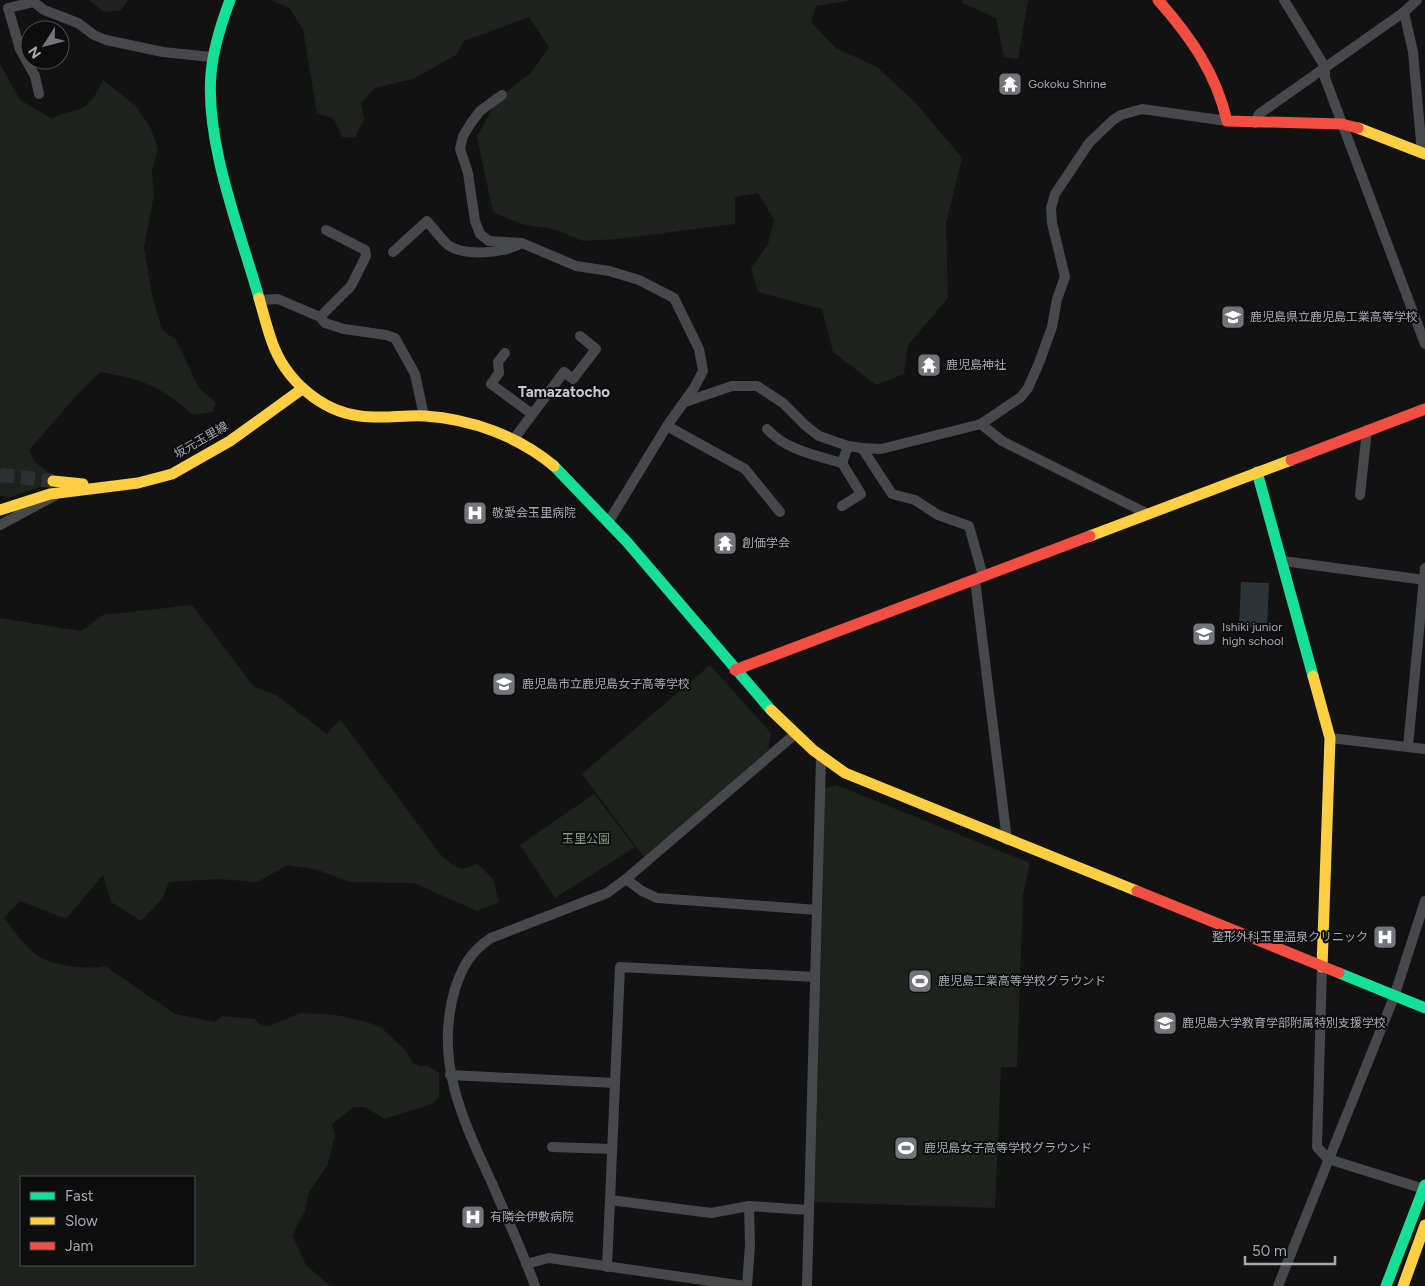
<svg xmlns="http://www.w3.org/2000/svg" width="1425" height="1286" font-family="Figtree,'Noto Sans JP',sans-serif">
	<rect width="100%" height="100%" fill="#121213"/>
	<g fill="#1d221d" fill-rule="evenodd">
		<polygon points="89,0 128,0 121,10 104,12"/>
		<polygon points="271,0 853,0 816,6 811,22 836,48 877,67 916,103 962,158 946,224 948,298 908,345 904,374 876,385 833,352 822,309 758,292 751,268 768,244 774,220 758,193 735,197 735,224 617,239 583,241 553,229 521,224 493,212 477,137 498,98 531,73 549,47 529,17 464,41 456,55 413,79 375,88 361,103 364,119 355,138 342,137 334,119 317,113 303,29 289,8"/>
		<polygon points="963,0 1028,0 1018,59 1004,57 996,18 962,3"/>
		<path d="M0,64L20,100L52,119C60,113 68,113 78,110C90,107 98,91 103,80L136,106L151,129L158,149L152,171L154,195L144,247L152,295L162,330L176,340L199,388L216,403L212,412L193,415C161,386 142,379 100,372L77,395L29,450L35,462L51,474L50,484L10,497L0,496Z"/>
		<path d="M192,605L254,687L276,695L327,734L340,719L440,854L450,863L462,869L478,864L493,879L499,902L477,911L414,883L349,882L318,870L288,865L257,882L219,879L169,882L163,898L141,921L111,902L103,875L66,919L20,901L4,918C14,930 25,947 38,956C53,966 88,970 105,966L175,1014L215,1022L222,1016L255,1019L259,1024L269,1026L300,1013L336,1015L367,1022L382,1028L406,1051L413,1063L420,1066L427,1065L439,1073V1097L432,1104L384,1119L365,1107H354L332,1124L335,1135L328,1164L309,1192L305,1211L292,1235L306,1265L330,1286H0V618L81,631L103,615ZM21,1177H194V1265H21Z"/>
		<polygon points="710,665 771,733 768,750 644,857 582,774"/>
		<polygon points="836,785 1030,863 1023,895 1017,1067 1001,1067 995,1208 814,1202 823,882 823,789"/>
		<polygon points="594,794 635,847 555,898 520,845"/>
	</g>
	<polygon fill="#2c3438" points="1241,582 1269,583 1267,628 1239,627"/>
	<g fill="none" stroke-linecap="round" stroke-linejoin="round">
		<polyline stroke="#2f3033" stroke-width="14" stroke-dasharray="14 7" stroke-linecap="butt" points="0,475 53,481"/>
		<g stroke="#47484b" stroke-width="10">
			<polyline points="1284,0 1325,67 1325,78 1425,344"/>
			<polyline points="1404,12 1413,52 1422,153"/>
			<polyline points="39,94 35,76 20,49 8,8 34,2 44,10 78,23 94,35 106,40 163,52 211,57"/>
			<polyline points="502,95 480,111 471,123 463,136 460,149 468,173 475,221 480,234 489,241 522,243 576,266 609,271 639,280 674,298 699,349 703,371 694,388 667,426 609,521"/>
			<polyline points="1255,123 1259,114 1404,12 1417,0"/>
			<path d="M393,252L427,221C434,229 440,238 448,245C465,257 505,253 522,243"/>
			<polyline points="259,300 278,299 320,317 325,323 344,329 386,335 395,338 415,374 424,416"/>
			<polyline points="320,317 351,286 366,256 365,250 326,230"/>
			<polyline points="505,353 498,362 499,373 491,384 532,414"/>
			<polyline points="685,402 732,386 757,386 783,403 806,426 819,436 848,446 862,448 881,449 981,424 1021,397 1028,388 1039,363 1052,327 1057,299 1065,277 1052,223 1051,208 1055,194 1089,143 1113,120 1121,115 1142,109 1227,121"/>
			<polyline points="981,424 1002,441 1148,514"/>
			<polyline points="667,426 745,469 780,512"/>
			<path d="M767,429C786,450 815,455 842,463L848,446"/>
			<polyline points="513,440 564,372 573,379 596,349 580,336"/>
			<polyline points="862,448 892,494 915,500 938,515 969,526 983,576"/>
			<polyline points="1360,495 1367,430"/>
			<polyline points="842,506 861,494 842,463"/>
			<polyline points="0,525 54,496"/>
			<polyline points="1283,561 1425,580"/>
			<polyline points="975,580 1007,840"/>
			<polyline points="1330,738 1425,749"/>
			<polyline points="1408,746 1425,568"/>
			<polyline points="626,879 642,891 657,898 817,910"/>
			<polyline points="1322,967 1317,1147 1328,1159 1424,1189"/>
			<polyline points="450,1075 615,1083"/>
			<polyline points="552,1147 612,1149"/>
			<polyline points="808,1210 749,1206 711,1213 610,1200 620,967 815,977"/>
			<polyline points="526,1264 549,1258 745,1286"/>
			<polyline points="607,1267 610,1200"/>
			<path d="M535,1286C522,1250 506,1216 491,1181C462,1119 434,1059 455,989C462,967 471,951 491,938L607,893L626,879L794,735"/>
			<polyline points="747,1286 750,1245 749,1206"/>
			<polyline points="807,1286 821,758"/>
			<polyline points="1278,1286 1394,997 1425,901"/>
		</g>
		<g stroke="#16e098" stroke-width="11">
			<path d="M230,0C221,24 213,48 211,74C205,143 240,231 259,298"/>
			<polyline points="554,466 627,542 771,710"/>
			<polyline points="1257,472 1313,676"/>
			<polyline points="1339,973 1425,1008"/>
			<polyline points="1386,1286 1425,1185"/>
		</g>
		<g stroke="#ffcf43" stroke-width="11">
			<polyline points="1358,128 1425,154"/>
			<path d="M259,298C263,312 267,328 272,342C285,379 320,411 360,416C382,419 403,415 425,416C471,419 518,436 554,466"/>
			<polyline points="53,481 83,484"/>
			<polyline points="0,510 50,494 138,483 172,474 230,441 302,389"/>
			<polyline points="1090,536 1291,460"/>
			<polyline points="1313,676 1330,738 1322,967"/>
			<polyline points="771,710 813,750 845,773 1137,891"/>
			<polyline points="1403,1286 1425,1225"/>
		</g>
		<g stroke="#f24e42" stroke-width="11">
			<path d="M1158,0C1190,36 1216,73 1227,121L1342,124L1358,128"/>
			<polyline points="1291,460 1425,409"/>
			<polyline points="735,670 1090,536"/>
			<polyline points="1137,891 1339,973"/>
		</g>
	</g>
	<defs>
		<g id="temple-square" transform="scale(1.25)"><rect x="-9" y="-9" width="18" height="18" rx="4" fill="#72757a" stroke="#0d0d0e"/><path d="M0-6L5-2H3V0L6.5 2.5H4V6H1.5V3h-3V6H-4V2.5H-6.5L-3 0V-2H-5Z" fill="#fff"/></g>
		<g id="school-square" transform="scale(1.25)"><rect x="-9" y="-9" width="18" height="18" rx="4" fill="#72757a" stroke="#0d0d0e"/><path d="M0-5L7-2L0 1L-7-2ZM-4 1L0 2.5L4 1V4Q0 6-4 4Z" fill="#fff"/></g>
		<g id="hospital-square" transform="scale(1.25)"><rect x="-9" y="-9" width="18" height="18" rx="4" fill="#72757a" stroke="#0d0d0e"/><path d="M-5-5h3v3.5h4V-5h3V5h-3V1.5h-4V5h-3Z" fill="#fff"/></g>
		<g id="stadium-square" transform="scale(1.25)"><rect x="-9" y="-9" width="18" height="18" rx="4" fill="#72757a" stroke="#0d0d0e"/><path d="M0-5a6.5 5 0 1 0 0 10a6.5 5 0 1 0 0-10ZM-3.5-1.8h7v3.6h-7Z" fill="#fff"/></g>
	</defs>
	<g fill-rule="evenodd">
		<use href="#temple-square" x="1010" y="84"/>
		<use href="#school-square" x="1233" y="317"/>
		<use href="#temple-square" x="929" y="365"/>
		<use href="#hospital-square" x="475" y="513"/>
		<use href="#temple-square" x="725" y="543"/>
		<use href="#school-square" x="1204" y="634"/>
		<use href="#school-square" x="504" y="684"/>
		<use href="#hospital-square" x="1385" y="937"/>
		<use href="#stadium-square" x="920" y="981"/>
		<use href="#school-square" x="1165" y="1023"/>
		<use href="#stadium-square" x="906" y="1148"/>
		<use href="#hospital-square" x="473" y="1217"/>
	</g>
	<g text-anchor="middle" stroke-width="4" stroke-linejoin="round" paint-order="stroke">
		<g font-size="12" fill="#a5aab2" stroke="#0d0d0e" text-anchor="start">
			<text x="1028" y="88">Gokoku Shrine</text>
			<text x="1250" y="321">鹿児島県立鹿児島工業高等学校</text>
			<text x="946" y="369">鹿児島神社</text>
			<text x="492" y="517">敬愛会玉里病院</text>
			<text x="742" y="547">創価学会</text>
			<text x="1222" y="631">Ishiki junior<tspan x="1222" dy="14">high school</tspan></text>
			<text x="522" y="688">鹿児島市立鹿児島女子高等学校</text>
			<text x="1368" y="941" text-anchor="end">整形外科玉里温泉クリニック</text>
			<text x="938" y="985">鹿児島工業高等学校グラウンド</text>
			<text x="1182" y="1027">鹿児島大学教育学部附属特別支援学校</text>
			<text x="924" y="1152">鹿児島女子高等学校グラウンド</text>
			<text x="490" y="1221">有隣会伊敷病院</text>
		</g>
		<g font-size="12" fill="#a5aab2" stroke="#0d0d0e">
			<text transform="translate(201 440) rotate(-30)" y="4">坂元玉里線</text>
		</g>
		<g font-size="12" fill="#7e9c7d" stroke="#0d0d0e">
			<text x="586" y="843">玉里公園</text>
		</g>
		<g font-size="15" font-weight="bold" fill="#c5c8cf" stroke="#0d0d0e">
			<text x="564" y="397">Tamazatocho</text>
		</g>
	</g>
	<rect x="20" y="1176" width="175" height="90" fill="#0d0d0e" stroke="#4a4c50"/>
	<rect x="30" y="1192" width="25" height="8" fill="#16e098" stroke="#4a4c50"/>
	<text x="65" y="1201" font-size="15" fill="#a5aab2">Fast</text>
	<rect x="30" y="1217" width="25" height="8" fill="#ffcf43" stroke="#4a4c50"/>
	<text x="65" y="1226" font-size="15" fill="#a5aab2">Slow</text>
	<rect x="30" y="1242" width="25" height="8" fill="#f24e42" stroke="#4a4c50"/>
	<text x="65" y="1251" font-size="15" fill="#a5aab2">Jam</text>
	<g transform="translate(45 45) rotate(234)"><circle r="24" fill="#0d0d0e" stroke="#4a4c50"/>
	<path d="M0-4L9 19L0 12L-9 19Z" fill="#72757a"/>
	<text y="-8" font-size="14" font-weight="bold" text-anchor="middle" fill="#a5aab2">N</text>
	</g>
	<path d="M1245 1256v8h90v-8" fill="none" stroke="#a5aab2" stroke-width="2.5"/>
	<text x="1252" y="1256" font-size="15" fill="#a5aab2" stroke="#0d0d0e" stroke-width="4" paint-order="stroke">50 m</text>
</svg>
